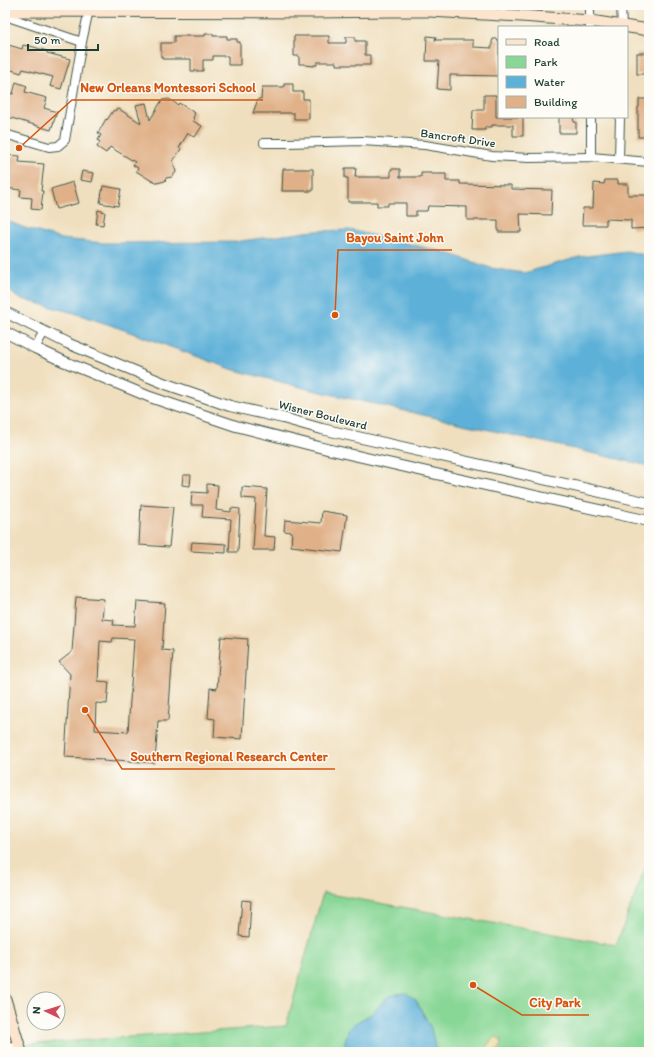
<svg xmlns="http://www.w3.org/2000/svg" width="654" height="1057" font-family="Itim,sans-serif">
	<rect width="100%" height="100%" fill="#fdfcf7"/>
	<filter id="ink" filterUnits="userSpaceOnUse"><feTurbulence type="fractalNoise" baseFrequency=".025" numOctaves="2"/><feDisplacementMap in="SourceGraphic" scale="8" xChannelSelector="R" yChannelSelector="G"/><feConvolveMatrix kernelMatrix="1 2 1 2 8 2 1 2 1" color-interpolation-filters="sRGB"/></filter>
	<filter id="wash" filterUnits="userSpaceOnUse"><feTurbulence type="fractalNoise" baseFrequency=".012" numOctaves="4" result="noise"/><feDisplacementMap in="SourceGraphic" scale="16" xChannelSelector="R" yChannelSelector="G"/><feGaussianBlur stdDeviation="0.9" result="paint"/><feColorMatrix in="noise" values="0 0 0 0 0 0 0 0 0 0 0 0 0 0 0 0 0 1.4 0 .05"/><feComposite in="paint" operator="in"/></filter>
	<g filter="url(#wash)">
		<rect width="100%" height="100%" fill="#f0dfbe"/>
		<polygon fill="#89d796" stroke="#548a65" points="649,858 649,1052 21,1052 19,1045 286,1026 323,893 616,945"/>
		<path fill="#eeda9e" stroke="#868c69" d="M496,1037L499,1038L501,1041L500,1048L494,1051H488L487,1046C490,1042 492,1039 496,1037Z"/>
		<g fill="#5db0d8" stroke="#3e7686">
			<polygon points="5,220 25,228 61,239 104,243 234,242 313,231 350,230 444,252 491,268 524,273 579,257 627,251 649,256 649,466 312,390 234,370 113,326 74,313 18,298 5,287"/>
			<polygon points="406,993 416,1000 431,1028 436,1052 345,1052 345,1041 349,1028 357,1022 373,1013 386,998 396,994"/>
		</g>
		<g id="blocks">
			<g fill="#e0b188" fill-rule="evenodd">
				<polygon points="205,34 213,34 213,36 227,36 227,39 237,39 237,42 240,42 240,65 228,65 228,56 213,56 213,60 203,60 203,71 191,71 191,59 162,59 162,57 161,57 161,43 174,43 174,36 205,36"/>
				<polygon points="294,36 329,36 329,43 346,43 346,37 355,37 355,41 365,41 365,55 370,55 370,65 336,65 336,62 317,62 317,65 314,65 314,66 305,65 305,64 299,64 299,56 294,56"/>
				<polygon points="427,36 436,37 435,40 473,40 473,47 492,48 492,42 493,39 497,39 499,42 499,76 450,75 450,90 437,89 439,61 426,61"/>
				<polygon points="5,44 22,49 23,45 27,46 27,45 47,51 47,53 70,59 61,89 50,86 53,77 23,69 21,73 5,68"/>
				<rect x="637" y="53" width="12" height="21"/>
				<polygon points="16,82 27,86 25,92 47,98 44,108 57,112 51,130 5,116 5,92 13,94"/>
				<polygon points="284,84 293,84 293,92 303,92 303,99 309,99 309,119 294,119 294,113 253,113 258,99 261,99 262,87 284,87"/>
				<polygon points="484,95 496,95 496,117 523,117 523,136 513,136 513,125 492,125 492,127 485,127 485,130 472,130 473,110 484,110"/>
				<polygon points="169,99 178,105 179,103 195,113 193,118 194,119 193,121 202,126 195,137 188,133 179,148 181,149 173,161 176,172 172,177 166,178 165,181 157,183 152,180 152,181 136,171 138,168 133,165 135,162 110,147 106,153 97,147 100,142 98,140 101,135 98,133 106,119 107,120 113,111 119,109 141,123 136,105 146,103 150,120 162,100"/>
				<polygon points="639,99 649,99 649,137 638,137 638,107 639,107"/>
				<polygon points="559,117 573,117 574,122 576,122 576,133 559,133"/>
				<polygon points="5,155 20,156 19,162 44,164 41,191 43,191 41,210 31,209 32,198 20,197 21,190 5,188"/>
				<polygon points="345,168 356,168 355,177 391,177 391,169 400,169 400,177 421,177 421,173 431,173 431,174 446,174 446,181 460,181 460,184 511,185 511,189 552,190 551,215 520,214 521,232 498,232 498,220 467,220 467,207 428,206 427,211 416,211 416,216 406,216 406,203 388,203 388,206 377,206 377,202 348,202 348,178 345,178"/>
				<polygon points="283,169 313,169 313,191 282,191"/>
				<polygon points="82,171 94,173 92,182 80,180"/>
				<polygon points="605,180 618,180 618,184 628,184 628,195 649,195 649,228 631,229 631,220 606,219 606,225 582,225 583,208 593,208 594,183 604,184"/>
				<polygon points="73,182 79,203 56,209 51,189"/>
				<polygon points="103,186 121,189 118,206 100,203"/>
				<polygon points="98,210 105,212 103,225 96,224"/>
				<polygon points="183,475 191,475 190,486 182,485"/>
				<polygon points="207,484 218,485 216,510 231,512 231,508 240,509 238,552 229,552 231,519 202,517 203,505 191,505 192,492 207,493"/>
				<polygon points="242,487 267,489 264,536 275,537 274,550 253,550 256,499 242,498"/>
				<polygon points="141,505 173,507 169,547 139,545"/>
				<polygon points="322,511 347,515 342,552 291,546 292,532 284,531 285,520 321,523"/>
				<polygon points="192,542 226,544 226,553 191,551"/>
				<path d="M76,597L104,599L102,619L114,620L113,625L135,626L137,601L165,603L162,650L173,651L168,721H158L155,763L116,760V762L103,761V759L65,757L70,674L59,662L72,652ZM113,638L134,639L128,732L95,730L96,703L107,704L109,682L98,681L100,641L112,642Z"/>
				<polygon points="221,637 248,639 242,739 214,737 215,719 208,718 210,688 217,689"/>
				<polygon points="242,900 251,901 249,937 239,936"/>
			</g>
		</g>
	</g>
	<g filter="url(#ink)">
		<use href="#blocks" fill-opacity="0" stroke="#3e5549" stroke-width="1"/>
		<g fill="none" stroke-linecap="round" stroke-linejoin="round">
			<g stroke="#3e5549" stroke-width="10">
				<g id="minor">
					<polyline points="621,5 622,27"/>
					<polyline points="5,16 82,42"/>
					<polyline points="590,27 590,5"/>
					<polyline points="591,117 591,157"/>
					<polyline points="5,134 49,147 58,146 65,140 82,42 90,5"/>
					<polyline points="264,143 287,143 362,141 425,145 492,156 529,158 591,157 649,162"/>
					<polyline points="619,159 620,117"/>
					<polyline points="35,348 44,332"/>
					<polyline points="5,1047 19,1045"/>
				</g>
			</g>
			<g stroke="#3e5549" stroke-width="12">
				<g id="tertiary">
					<polyline points="5,312 67,343 166,384 230,406 283,418 322,429 649,503"/>
					<polyline points="5,332 35,348 63,361 150,397 236,426 327,449 458,479 649,521"/>
				</g>
			</g>
			<g stroke="#3e5549" stroke-width="13">
				<g id="secondary">
					<polyline points="5,11 317,12 391,11 429,11 521,16 590,21 649,30"/>
					<polyline points="5,999 21,1052"/>
				</g>
			</g>
			<use href="#minor" stroke="#fff" stroke-width="8"/>
			<use href="#tertiary" stroke="#fff" stroke-width="10"/>
			<use href="#secondary" stroke="#fce5cf" stroke-width="11"/>
		</g>
	</g>
	<g text-anchor="middle" stroke-width="3" stroke-linejoin="round" paint-order="stroke">
		<g font-size="12" fill="#1f3d34" stroke="#fdfcf7">
			<text transform="translate(458 138) rotate(8)" y="4">Bancroft Drive</text>
			<text transform="translate(323 415) rotate(14)" y="4">Wisner Boulevard</text>
		</g>
	</g>
	<path fill="none" stroke="#d45610" stroke-width="1.5" d="M19 148L72 100H263M335 315L338 250H452M85 710L122 769H335M473 985L522 1015H589"/>
	<g fill="#d45610" stroke="#fdfcf7" stroke-width="1.5">
		<circle cx="19" cy="148" r="4"/>
		<circle cx="335" cy="315" r="4"/>
		<circle cx="85" cy="710" r="4"/>
		<circle cx="473" cy="985" r="4"/>
	</g>
	<g font-size="13" text-anchor="middle" font-weight="bold" fill="#d45610" stroke="#fdfcf7" stroke-width="3" stroke-linejoin="round" paint-order="stroke">
		<text x="168" y="92">New Orleans Montessori School</text>
		<text x="395" y="242">Bayou Saint John</text>
		<text x="229" y="761">Southern Regional Research Center</text>
		<text x="555" y="1007">City Park</text>
	</g>
	<rect width="654" height="1057" fill="none" stroke="#fdfcf7" stroke-width="20"/>
	<rect x="498" y="26" width="130" height="92" fill="#fdfcf7" stroke="#a4b0a9"/>
	<rect x="506" y="39" width="20" height="6" fill="#fce5cf" stroke="#a4b0a9"/>
	<text x="534" y="46" font-size="12" fill="#1f3d34">Road</text>
	<rect x="506" y="56" width="20" height="12" fill="#89d796" stroke="#a4b0a9"/>
	<text x="534" y="66" font-size="12" fill="#1f3d34">Park</text>
	<rect x="506" y="76" width="20" height="12" fill="#5db0d8" stroke="#a4b0a9"/>
	<text x="534" y="86" font-size="12" fill="#1f3d34">Water</text>
	<rect x="506" y="96" width="20" height="12" fill="#e0b188" stroke="#a4b0a9"/>
	<text x="534" y="106" font-size="12" fill="#1f3d34">Building</text>
	<g transform="translate(46 1011) rotate(274)"><circle r="19" fill="#fdfcf7" stroke="#a4b0a9"/>
	<path d="M0-3L7 15L0 10L-7 15Z" fill="#d1495b"/>
	<text y="-6" font-size="11" font-weight="bold" text-anchor="middle" fill="#1f3d34">N</text>
	</g>
	<path d="M28 44v6h70v-6" fill="none" stroke="#1f3d34" stroke-width="2"/>
	<text x="34" y="44" font-size="12" fill="#1f3d34" stroke="#fdfcf7" stroke-width="3" paint-order="stroke">50 m</text>
</svg>
